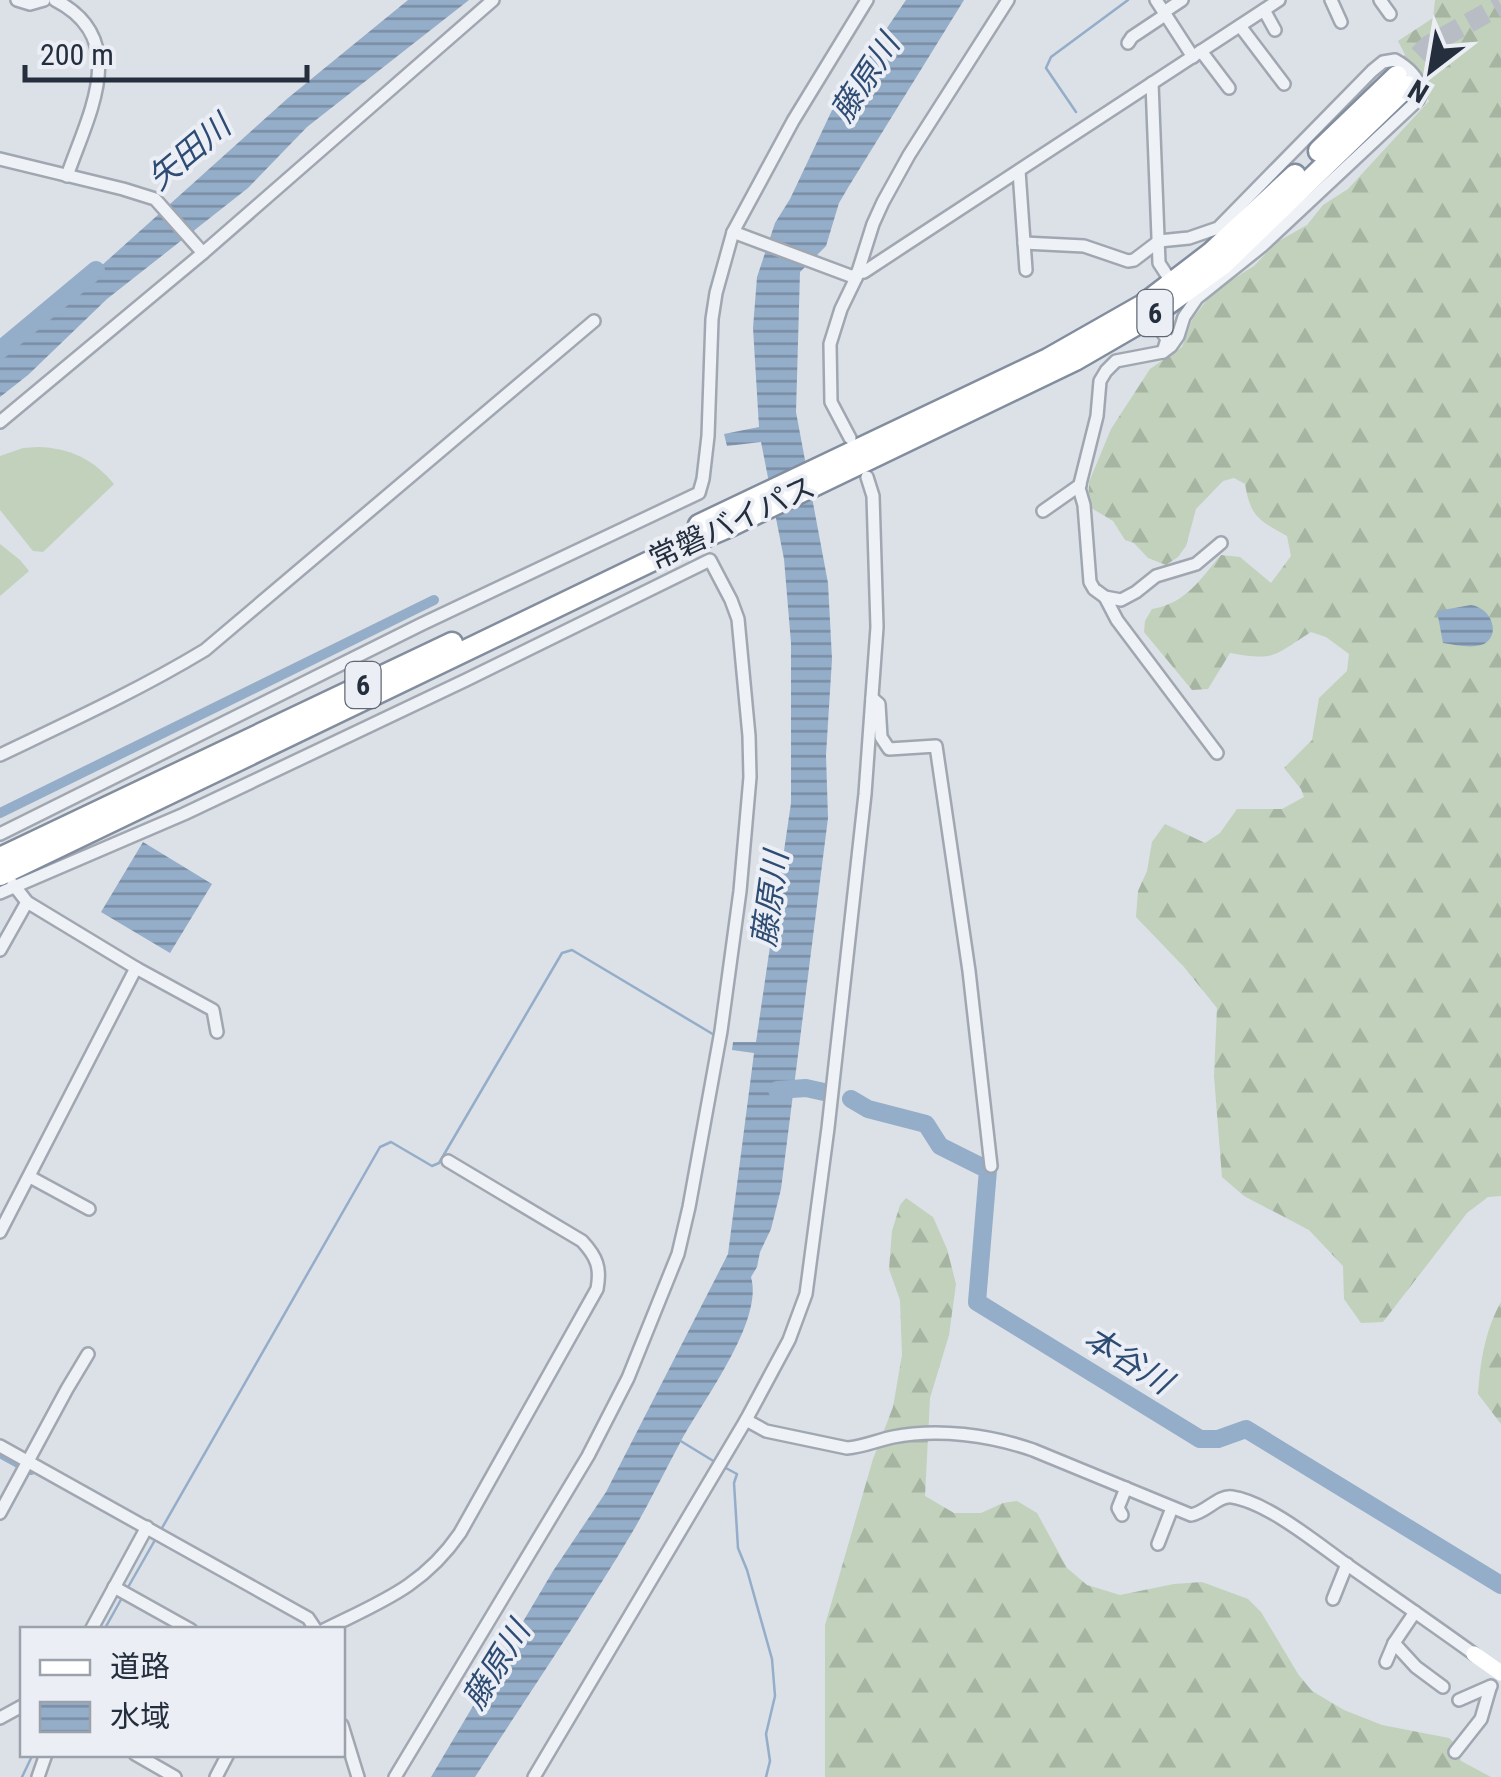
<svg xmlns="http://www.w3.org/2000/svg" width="1501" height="1777" font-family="'Roboto Condensed','Noto Sans JP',sans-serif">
	<defs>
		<pattern id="forest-firs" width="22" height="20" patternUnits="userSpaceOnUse" patternTransform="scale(2.5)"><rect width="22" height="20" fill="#c1d1bc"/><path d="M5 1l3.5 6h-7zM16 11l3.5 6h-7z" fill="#a6b4a2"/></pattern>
		<pattern id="water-rules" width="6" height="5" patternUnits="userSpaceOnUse" patternTransform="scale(2.5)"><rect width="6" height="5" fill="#94adc9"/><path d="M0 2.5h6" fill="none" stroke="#798da4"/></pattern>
	</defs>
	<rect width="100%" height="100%" fill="#dce0e7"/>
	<g fill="url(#forest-firs)">
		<path d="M1435,0H1501V1196L1488,1197L1467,1213L1383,1322L1361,1323L1344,1299L1343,1266L1309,1230L1244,1196L1222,1177L1214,1076L1217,1008L1184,967L1136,917L1138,891L1147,871L1152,842L1165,824L1205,843L1220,833L1237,809H1282L1304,797L1301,789L1284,768L1312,740L1319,698L1347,671L1349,654L1326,637L1311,632C1273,656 1276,661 1230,653L1208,689L1192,690L1144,632L1145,621L1152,609C1187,603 1200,579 1221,555L1240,557L1271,583L1291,556L1287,536C1259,520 1251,518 1245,484L1234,478L1223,481L1196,509L1186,546L1178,557L1166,565L1148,558L1134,543L1125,540L1113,521L1088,506L1089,482L1111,429L1150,369L1182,347L1193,318L1214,291L1254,266L1277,242L1307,225L1323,205L1348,189L1429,101L1398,41L1433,18Z"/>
		<polygon points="906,1198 933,1217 947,1249 956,1284 949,1335 930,1398 925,1496 954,1513 981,1513 1003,1503 1017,1501 1037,1513 1067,1568 1087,1585 1120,1595 1174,1584 1202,1582 1248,1599 1261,1612 1298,1674 1312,1691 1344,1710 1382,1725 1449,1738 1457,1746 1461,1761 1491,1777 825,1777 825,1625 873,1459 893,1407 902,1355 900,1300 889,1269 892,1231 900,1205"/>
		<path d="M1501,1302V1424L1478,1394C1480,1363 1485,1330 1501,1302Z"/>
	</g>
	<g fill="#c1d1bc">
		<path d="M38,447C70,448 93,459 114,484L43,552L33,551L0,510V456L23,448Z"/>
		<polygon points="0,544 20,560 29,571 0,596"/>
	</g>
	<g fill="url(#water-rules)">
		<polygon points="408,0 469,0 307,127 248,188 107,299 28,375 0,397 0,348 61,302 288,98"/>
		<path d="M906,0H964L849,186L839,203L826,246L800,272L796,412L828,583L832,659L826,755L828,818L781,1189L771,1229L760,1252L757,1267L751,1277C764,1322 701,1403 680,1443C664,1472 650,1502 633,1531C583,1615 528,1695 475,1777H431L553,1571L606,1492L728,1254L754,1053L732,1050L733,1042H756L791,803V643L784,559L761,442L727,446L724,434L759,427L753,328L757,277L775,223L790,199L834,106Z"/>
		<path d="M1471,605C1492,608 1501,635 1484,644C1472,649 1456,645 1443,643L1437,611Z"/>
		<polygon points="143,842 212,884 170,953 101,912"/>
	</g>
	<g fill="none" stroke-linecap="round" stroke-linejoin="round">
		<g stroke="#94adc9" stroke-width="2.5">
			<polyline points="1076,112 1046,68 1051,57 1128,0"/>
			<polyline points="679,1440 715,1462"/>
			<polyline points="722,1466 737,1474 734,1483 738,1548 747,1570 772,1659 775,1696 766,1734 770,1761 766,1777"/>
			<polyline points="162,1528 380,1147 391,1142 432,1166 439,1163 562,953 572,950 716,1036"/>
			<polyline points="127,1589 155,1540"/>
			<polyline points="104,1630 123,1596"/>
			<polyline points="22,1777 33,1754"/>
		</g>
		<g stroke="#94adc9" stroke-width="10">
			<polyline points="0,813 434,600"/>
			<polyline points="0,1453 31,1470"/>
		</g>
		<g stroke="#94adc9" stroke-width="18">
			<polyline points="0,350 96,270"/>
			<polyline points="777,1090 806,1088 824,1092"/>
			<polyline points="851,1099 868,1109 926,1124 940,1146 988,1170 977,1302 1200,1439 1218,1439 1246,1429 1501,1585"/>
		</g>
		<polyline stroke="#b7bcc5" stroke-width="20" stroke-dasharray="20 10" stroke-linecap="butt" points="1397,76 1429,45 1501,5"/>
		<g stroke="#a1a7b1" stroke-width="16">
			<g id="street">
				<polyline points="17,0 30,4 44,0"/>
				<path d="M55,0C132,39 88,115 67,176"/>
				<polyline points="1156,0 1193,57"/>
				<polyline points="1331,0 1341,22"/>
				<polyline points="1380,0 1390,14"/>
				<polyline points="1264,10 1275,30"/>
				<polyline points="1164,12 1182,0"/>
				<polyline points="1240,26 1284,84"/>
				<polyline points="1128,43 1132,37 1165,15"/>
				<polyline points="1201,51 1229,88"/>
				<polyline points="1152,83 1159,263 1172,283"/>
				<polyline points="0,159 123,189 155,199 203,253"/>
				<polyline points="1019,171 1026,270"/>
				<polyline points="733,232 856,278"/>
				<path d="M1024,243L1084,246L1128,261L1134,260L1159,241L1189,238L1218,228L1372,71L1383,62L1395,60C1409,68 1417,76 1422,91L1418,100L1262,246L1197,298L1184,317L1178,336L1171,346L1163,352L1116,361L1106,371L1100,381L1097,416L1079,488L1084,505L1090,582L1094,589L1105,597L1121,600L1136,592L1156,576L1196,564L1221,543"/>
				<polyline points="857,273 864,272 905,245 1279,0"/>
				<polyline points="1151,316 1167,339 1163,352"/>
				<polyline points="0,422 203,253 493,0"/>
				<polyline points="850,438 831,402 830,344 841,309 856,278 873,224 883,202 909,155 1008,0"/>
				<polyline points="1043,511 1080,485"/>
				<polyline points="1105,597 1117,620 1217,753"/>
				<polyline points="872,698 879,704 881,737 889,749 936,746 969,971 991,1166"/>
				<path d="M0,755C69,722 139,690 205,650L594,321"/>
				<polyline points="0,834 422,624 699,493 703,479 708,436 712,319 716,293 733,232 793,121 867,0"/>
				<polyline points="13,884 27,902 136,968 213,1010 217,1032"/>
				<polyline points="0,893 184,814 466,680 710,560 731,600 738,619 749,736 750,777 740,891 721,1031 689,1207 678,1254 628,1378 588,1456 395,1777"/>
				<polyline points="0,950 27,902"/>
				<polyline points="30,1177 89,1209"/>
				<polyline points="0,1232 136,968"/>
				<path d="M746,1420L766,1431L847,1448C863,1447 878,1440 893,1437C938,1428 990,1435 1033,1450L1191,1515C1207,1512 1218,1495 1232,1497C1267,1502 1318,1544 1346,1564C1389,1594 1431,1623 1474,1654"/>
				<polyline points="0,1446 308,1618 316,1630"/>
				<polyline points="0,1513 67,1389 88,1354"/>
				<polyline points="1122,1515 1118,1508 1126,1488"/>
				<polyline points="1158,1544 1172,1508"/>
				<polyline points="114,1587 191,1630"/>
				<polyline points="1333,1599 1347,1564"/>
				<polyline points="91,1630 147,1527"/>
				<path d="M324,1630C380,1602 423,1587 460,1533L597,1289C601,1268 597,1257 582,1241L448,1161"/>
				<polyline points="1394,1643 1416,1667 1443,1687"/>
				<polyline points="1386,1662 1394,1643 1415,1612"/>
				<polyline points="1459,1700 1491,1686"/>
				<polyline points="0,1718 22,1706"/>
				<polyline points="342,1725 358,1777"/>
				<polyline points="1455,1752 1481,1719 1490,1688"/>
				<polyline points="135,1754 175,1777"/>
				<polyline points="38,1777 46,1754"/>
				<polyline points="216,1777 228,1754"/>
				<polyline points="534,1777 746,1420 789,1340 806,1294 828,1128 865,794 877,627 873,496 867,477"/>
			</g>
		</g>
		<g stroke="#828d9e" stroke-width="25">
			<g id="highway">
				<polyline points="1319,151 1397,76"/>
				<polyline points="699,525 1048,359 1143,305 1211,253 1295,175"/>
				<polyline points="0,858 452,643"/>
				<polyline points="0,875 674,550 728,527 1075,360 1151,316 1222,265 1407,86"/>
			</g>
		</g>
		<use href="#street" stroke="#eef1f5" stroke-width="11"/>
		<polyline stroke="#fff" stroke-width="15" points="1474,1654 1501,1673"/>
		<use href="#highway" stroke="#fff" stroke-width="20"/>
	</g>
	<g text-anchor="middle" stroke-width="8" stroke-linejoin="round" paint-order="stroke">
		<g fill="#ebeff5" stroke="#606874" stroke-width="2.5">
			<rect x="1137.5" y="290" width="35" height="46" rx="8"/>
			<rect x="345.5" y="662" width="35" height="46" rx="8"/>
		</g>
		<g font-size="28" font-weight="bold" fill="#252e3d">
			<text x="1155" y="323">6</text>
			<text x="363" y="695">6</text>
		</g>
		<g font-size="30" fill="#252e3d" stroke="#ebeff5">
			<text transform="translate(732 523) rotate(-25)" y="10">常磐バイパス</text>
		</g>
		<g font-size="32" font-style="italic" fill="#2e4c73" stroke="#ebeff5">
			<text transform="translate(865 78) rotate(-57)" y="11">藤原川</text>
			<text transform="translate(189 152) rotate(-40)" y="11">矢田川</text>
			<text transform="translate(770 899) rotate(-82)" y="11">藤原川</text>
			<text transform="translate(1128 1360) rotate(32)" y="11">本谷川</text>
			<text transform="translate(496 1665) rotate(-58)" y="11">藤原川</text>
		</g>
	</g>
	<rect x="20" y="1627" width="325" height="130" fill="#ebeff5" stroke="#9ca2ab" stroke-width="2.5"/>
	<rect x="40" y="1660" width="50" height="15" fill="#ffffff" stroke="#9ca2ab" stroke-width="2.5"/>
	<text x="110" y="1677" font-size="30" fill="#252e3d">道路</text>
	<rect x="40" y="1702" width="50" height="30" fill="url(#water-rules)" stroke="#9ca2ab" stroke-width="2.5"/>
	<text x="110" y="1727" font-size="30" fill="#252e3d">水域</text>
	<g transform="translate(1431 70) rotate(211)" stroke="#ebeff5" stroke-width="8" paint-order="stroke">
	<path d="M0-8L18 38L0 25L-18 38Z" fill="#252e3d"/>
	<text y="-15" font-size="28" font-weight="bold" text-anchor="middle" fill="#252e3d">N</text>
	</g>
	<path d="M25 65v15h282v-15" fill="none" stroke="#252e3d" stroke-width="5"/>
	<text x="40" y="65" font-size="30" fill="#252e3d" stroke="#ebeff5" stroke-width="8" paint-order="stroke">200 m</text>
</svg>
